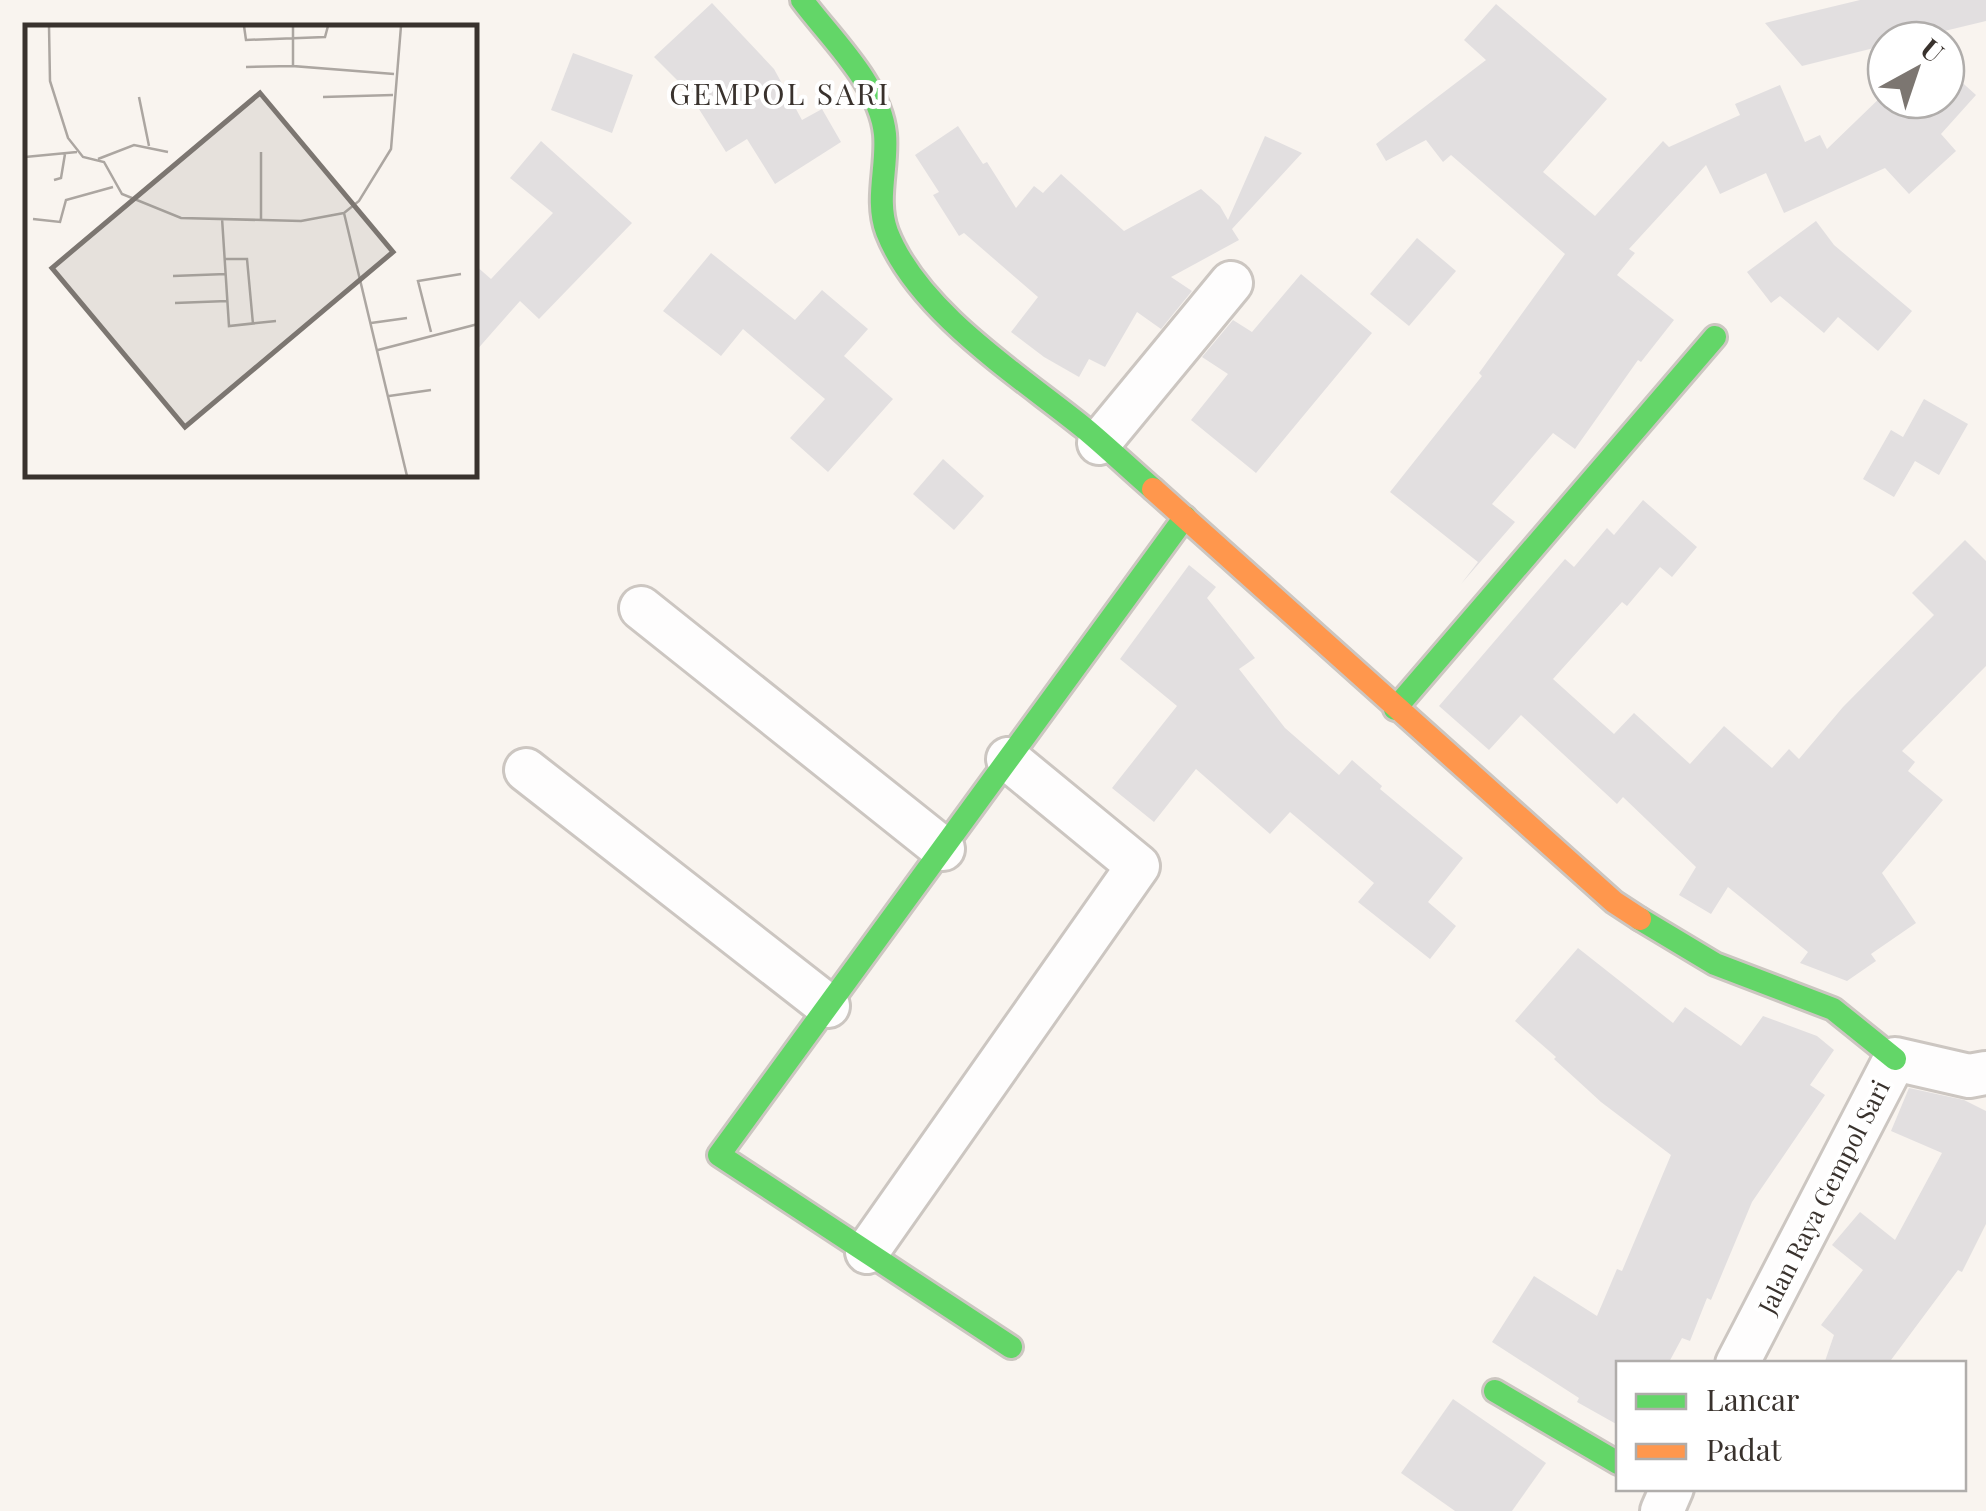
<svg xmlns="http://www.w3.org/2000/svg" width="1986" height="1511" font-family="'Playfair Display',serif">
	<rect width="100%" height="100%" fill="#f9f4ef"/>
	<g fill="#e2dfe0">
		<polygon points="1860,0 1986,0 1986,21 1907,40 1886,40 1886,45 1802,66 1765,23"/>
		<polygon points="712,3 774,69 802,120 822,109 841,142 775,184 747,139 726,152 687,90 654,57"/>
		<polygon points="1496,4 1607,99 1543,172 1595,216 1663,141 1669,147 1740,115 1735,104 1780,85 1805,142 1820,135 1827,149 1886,92 1886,100 1946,100 1946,68 1976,95 1941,134 1956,151 1909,194 1885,168 1784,213 1766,173 1720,194 1706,165 1629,249 1635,253 1617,275 1674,320 1641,362 1638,360 1575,449 1553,433 1492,504 1515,522 1461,584 1478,562 1390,492 1482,376 1479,373 1565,254 1451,155 1443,162 1426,140 1386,161 1376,144 1486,60 1464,40"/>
		<polygon points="573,53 633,75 612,133 551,110"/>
		<polygon points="958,126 983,164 987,162 1016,208 1034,186 1043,193 1061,174 1124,231 1201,189 1220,206 1228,220 1265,136 1302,153 1232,229 1239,240 1171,277 1192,291 1161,329 1137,312 1105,367 1089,359 1079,377 1044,357 1011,332 1038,297 964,233 959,236 933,195 939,192 915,155"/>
		<polygon points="541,141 632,223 539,319 520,301 475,352 475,265 491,279 553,213 510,178"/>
		<polygon points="1816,221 1834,245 1912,311 1878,351 1838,317 1824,333 1780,296 1771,303 1747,272"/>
		<polygon points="1417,238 1456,271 1409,326 1370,294"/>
		<polygon points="711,253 795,320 822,290 868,329 844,356 893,399 828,472 790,438 825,399 743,329 721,356 663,311"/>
		<polygon points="1301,274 1372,333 1256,473 1191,420 1228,374 1202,357 1233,320 1252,332"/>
		<polygon points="1924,399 1968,424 1939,475 1915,461 1894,497 1863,479 1891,430 1903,437"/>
		<polygon points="943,459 984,496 954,530 913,494"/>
		<polygon points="1643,500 1697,547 1672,577 1660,567 1627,606 1622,602 1553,679 1614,734 1634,713 1690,764 1724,726 1772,768 1789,749 1799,759 1843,707 1934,615 1912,593 1965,540 1986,561 1986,666 1902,751 1915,762 1908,771 1943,800 1882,873 1916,923 1871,954 1876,961 1847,981 1800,963 1808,952 1728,887 1711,914 1679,895 1696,867 1623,797 1617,804 1521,715 1489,750 1439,706 1565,559 1574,567 1607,528 1614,535"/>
		<polygon points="1189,565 1216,587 1207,598 1255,658 1239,669 1285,728 1339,775 1352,760 1382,786 1380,789 1463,858 1428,902 1456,926 1430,959 1358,902 1374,883 1290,812 1270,834 1196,769 1154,822 1112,788 1177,706 1120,659"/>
		<polygon points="1578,948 1673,1023 1685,1007 1741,1046 1763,1016 1817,1036 1834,1050 1810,1085 1825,1095 1752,1202 1711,1300 1707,1298 1690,1341 1682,1338 1668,1364 1618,1364 1618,1425 1577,1402 1579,1398 1492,1342 1534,1276 1597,1316 1617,1269 1622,1271 1671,1155 1601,1102 1554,1059 1556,1057 1515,1021"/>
		<polygon points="1909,1088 1964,1100 1986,1111 1986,1224 1962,1272 1958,1270 1888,1364 1824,1364 1834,1335 1821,1325 1863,1270 1832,1245 1860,1212 1895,1240 1942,1153 1891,1131"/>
		<polygon points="1453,1399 1546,1463 1512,1511 1455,1511 1401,1473"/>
	</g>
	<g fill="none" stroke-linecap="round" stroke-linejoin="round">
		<g stroke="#ccc6c1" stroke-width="48">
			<g id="street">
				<polyline points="1099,443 1231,283"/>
				<polyline points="641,608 943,849"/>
				<polyline points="526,770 828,1006"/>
				<polyline points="867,1252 1138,866 1008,759"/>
				<polyline points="1737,1364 1895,1059 1969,1076 1986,1073"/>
				<polyline points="1662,1511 1672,1488"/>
			</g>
		</g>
		<g stroke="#ccc6c1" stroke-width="28">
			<g id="fast">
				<path d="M802,0C831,39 880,84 885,134C888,167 875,200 887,232C918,312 1020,376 1084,428C1108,448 1130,469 1153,489"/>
				<polyline points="1395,709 1715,337"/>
				<polyline points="1640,919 1715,964 1833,1009 1895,1059"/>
				<polyline points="1011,1347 719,1155 1185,517"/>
				<polyline points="1495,1391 1618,1463"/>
			</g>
		</g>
		<g stroke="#ccc6c1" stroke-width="28">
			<polyline id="slow" points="1153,489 1614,902 1640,919"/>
		</g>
		<use href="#street" stroke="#fefdfd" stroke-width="42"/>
		<use href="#fast" stroke="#63d668" stroke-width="22"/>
		<use href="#slow" stroke="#ff974d" stroke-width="22"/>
	</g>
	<g text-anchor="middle" stroke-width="8" stroke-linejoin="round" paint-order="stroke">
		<g font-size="25" fill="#39322d" stroke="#fff">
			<text transform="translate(1824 1197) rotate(-63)" y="9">Jalan Raya Gempol Sari</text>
		</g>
		<g font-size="30" letter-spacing="2.5" fill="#39322d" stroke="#fff">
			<text x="780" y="105">GEMPOL SARI</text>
		</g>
	</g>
	<g transform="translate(25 25)">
		<rect width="452" height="452" fill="#f9f4ef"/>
		<path fill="none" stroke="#aca6a1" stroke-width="2.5" d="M24,1L25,56L43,113L58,132L79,137L97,169L156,193L276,196L319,188M219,1L221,15L300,12L303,1M268,1V41L369,49M376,1L366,124L334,176L319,188L382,451M221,42L268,41M114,72L124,121M298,72L368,70M0,132L52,127M73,134L109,120L143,127M29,155L36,153L40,129M197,193L204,301L251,296M8,194L35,197L41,175L88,162M236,195V127M199,234H222L228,299M148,251L201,249M150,278L202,276M346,298L382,293M406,307L393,256L436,249M353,325L453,299M364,371L406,365"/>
		<path fill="#7c7671" fill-opacity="0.15" stroke="#7c7671" stroke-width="5" d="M235,68L368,227L160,402L27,243Z"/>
		<rect width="452" height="452" fill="none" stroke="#39322d" stroke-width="5"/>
	</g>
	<rect x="1616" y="1361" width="350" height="130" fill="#ffffff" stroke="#b0adab" stroke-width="2.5"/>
	<rect x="1636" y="1394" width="50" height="15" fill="#63d668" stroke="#b0adab" stroke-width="2.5"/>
	<text x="1706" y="1411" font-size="30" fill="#39322d">Lancar</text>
	<rect x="1636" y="1444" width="50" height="15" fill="#ff974d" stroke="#b0adab" stroke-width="2.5"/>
	<text x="1706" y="1461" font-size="30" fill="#39322d">Padat</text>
	<g transform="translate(1916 70) rotate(40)"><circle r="48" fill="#ffffff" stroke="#b0adab" stroke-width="2.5"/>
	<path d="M0-8L18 38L0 25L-18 38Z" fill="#7c7671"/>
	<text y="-15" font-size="28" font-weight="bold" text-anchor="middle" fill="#39322d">U</text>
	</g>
</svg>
